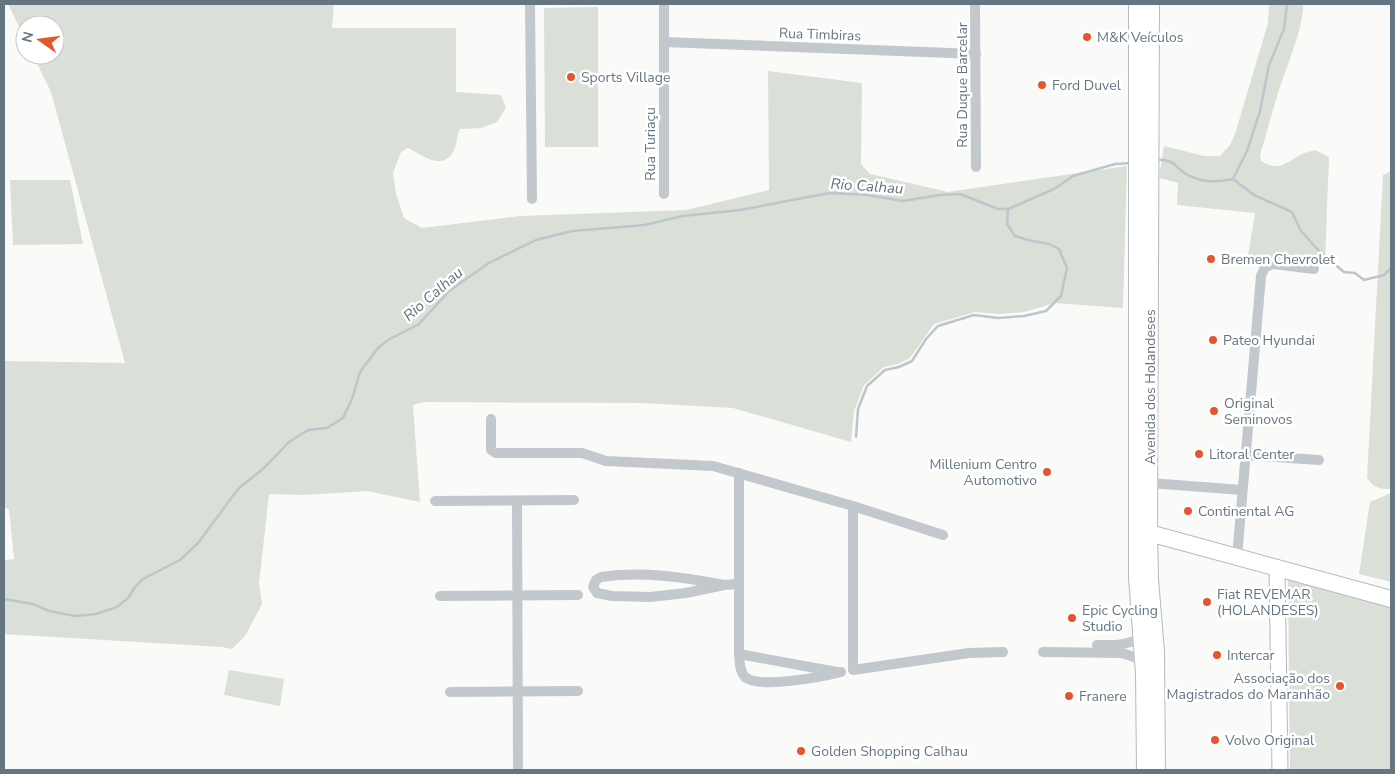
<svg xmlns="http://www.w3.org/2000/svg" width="1395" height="774" font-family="'Nunito Sans',sans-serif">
	<rect width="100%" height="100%" fill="#fafaf8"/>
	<g fill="#dadfd7">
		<path d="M8,4H334L332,28H456V92L501,95L506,108L497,122L481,128L460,129C457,135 457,141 455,148C444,173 424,156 408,148L401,152L393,173L396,194L404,218L422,228L521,216L686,210L769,190L768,71L862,83L861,164L870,174L948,192L1127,166L1123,308L1055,303L1024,312L1000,314L975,312L934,324L910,358L898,364L884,367L864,385L854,411L851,442L733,408L643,403L425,402L413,405L420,502L367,491L303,495L269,494L259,584L262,604L245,636L232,649L222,647L4,634V560L14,559L9,509L4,508V361L125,363L51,92L33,55H55V25H25V39Z"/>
		<path d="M1269,4H1303C1304,29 1283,74 1276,100C1270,118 1266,137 1260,155L1261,161C1279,172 1284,164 1300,155C1304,153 1310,151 1315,150L1329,157L1325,263L1248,256L1255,213L1177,205L1178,183L1159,178L1164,146L1204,156H1220L1230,145L1235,134L1268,23Z"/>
		<polygon points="598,7 598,147 545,147 544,8"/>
		<path d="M1391,171V489C1379,489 1374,488 1367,478L1383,175Z"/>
		<polygon points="10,180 70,180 83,244 13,245"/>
		<polygon points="1391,493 1391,582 1359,574 1370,502"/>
		<polygon points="1289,579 1391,602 1391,770 1290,770 1288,582"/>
		<polygon points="229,670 284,679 280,706 224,695"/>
	</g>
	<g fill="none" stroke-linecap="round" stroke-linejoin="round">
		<g stroke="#bbc7cb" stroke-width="2.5">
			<path d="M1155,160C1178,158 1175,170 1190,176C1205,183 1217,182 1233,179L1247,151L1260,111L1269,65L1284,29L1287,4"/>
			<polyline points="1233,179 1254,195 1292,212 1301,231 1319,251 1344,272 1355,273 1364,280 1384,275 1391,268"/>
			<polyline points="856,437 858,409 867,386 885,370 899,367 912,361 926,339 938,326 974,315 998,318 1024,316 1046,311 1061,296 1067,268 1059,249 1049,244 1028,240 1015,236 1007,224 1008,209"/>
			<polyline points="4,599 33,604 49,611 75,616 96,614 117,607 128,598 135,587 143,579 180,560 198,543 238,489 264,468 289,442 308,430 327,428 343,418 352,399 360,372 378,348 388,340 419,324 449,291 489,263 536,240 572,231 645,225 682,216 740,210 830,193 867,195 903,201 940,195 960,194 998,209 1008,209 1054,189 1073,176 1115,164 1132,163"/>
		</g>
		<g stroke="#b3babf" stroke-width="17">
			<polyline id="secondary" points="1277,568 1280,770"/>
		</g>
		<g stroke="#b5babe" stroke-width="18">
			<g id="primary">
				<polyline points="1137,4 1137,577 1144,673 1145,770"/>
				<polyline points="1151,4 1149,533 1150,579 1156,652 1157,770"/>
				<polyline points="1141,538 1149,533 1391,599"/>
			</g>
		</g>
		<g stroke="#c3c8cc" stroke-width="10">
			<polyline points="530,4 532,199"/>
			<polyline points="664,4 664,194"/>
			<polyline points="975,4 976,167"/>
			<polyline points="664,42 976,54"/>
			<polyline points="491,419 491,450 496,453 582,453 606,461 713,466 853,506 943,535"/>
			<polyline points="1246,455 1319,460"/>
			<path d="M739,473V654C740,662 739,671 745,677C758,689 822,677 841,672"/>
			<polyline points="1150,483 1242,490"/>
			<polyline points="435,501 574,500"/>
			<polyline points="517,501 518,770"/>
			<polyline points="853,506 853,670 969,653 1003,652"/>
			<polyline points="1237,557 1261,276 1265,267 1273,264 1314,269"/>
			<path d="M724,585C683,577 642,571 601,577L596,580L593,587L597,593L612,596L650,597L686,593L724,585L739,584"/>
			<polyline points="440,596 578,595"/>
			<path d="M1097,645C1114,645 1127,646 1142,637"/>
			<polyline points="1043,652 1122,653 1143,660"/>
			<polyline points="739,654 837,672"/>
			<polyline points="450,692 578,691"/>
		</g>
		<use href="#secondary" stroke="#fff" stroke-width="15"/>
		<use href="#primary" stroke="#fff" stroke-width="16"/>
	</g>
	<g fill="#e4572e" stroke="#fff" stroke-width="2">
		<circle cx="1087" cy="37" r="5"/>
		<circle cx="571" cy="77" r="5"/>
		<circle cx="1042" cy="85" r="5"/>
		<circle cx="1211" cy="259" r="5"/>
		<circle cx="1213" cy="340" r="5"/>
		<circle cx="1214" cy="411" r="5"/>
		<circle cx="1199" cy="454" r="5"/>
		<circle cx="1047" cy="472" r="5"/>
		<circle cx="1188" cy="511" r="5"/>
		<circle cx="1207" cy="602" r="5"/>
		<circle cx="1072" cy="618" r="5"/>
		<circle cx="1217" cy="655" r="5"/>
		<circle cx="1340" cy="686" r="5"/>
		<circle cx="1069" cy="696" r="5"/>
		<circle cx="1215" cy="740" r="5"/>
		<circle cx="801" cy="751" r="5"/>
	</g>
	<g text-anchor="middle" stroke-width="5" stroke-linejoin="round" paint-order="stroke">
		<g font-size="14" fill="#657683" stroke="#fff">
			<text transform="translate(820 34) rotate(2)" y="5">Rua Timbiras</text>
			<text transform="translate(962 85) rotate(-90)" y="5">Rua Duque Barcelar</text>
			<text transform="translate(650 144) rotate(-90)" y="5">Rua Turiaçu</text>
			<text transform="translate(1150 387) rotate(-90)" y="5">Avenida dos Holandeses</text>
		</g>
		<g font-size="14" fill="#657683" stroke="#fff" text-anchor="start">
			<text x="1097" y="42">M&amp;K Veículos</text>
			<text x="581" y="82">Sports Village</text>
			<text x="1052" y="90">Ford Duvel</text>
			<text x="1221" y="264">Bremen Chevrolet</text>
			<text x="1223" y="345">Pateo Hyundai</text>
			<text x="1224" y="408">Original<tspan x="1224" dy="16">Seminovos</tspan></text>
			<text x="1209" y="459">Litoral Center</text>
			<text x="1037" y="469" text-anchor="end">Millenium Centro<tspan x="1037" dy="16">Automotivo</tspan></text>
			<text x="1198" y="516">Continental AG</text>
			<text x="1217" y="599">Fiat REVEMAR<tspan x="1217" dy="16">(HOLANDESES)</tspan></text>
			<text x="1082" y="615">Epic Cycling<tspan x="1082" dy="16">Studio</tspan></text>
			<text x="1227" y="660">Intercar</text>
			<text x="1330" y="683" text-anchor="end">Associação dos<tspan x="1330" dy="16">Magistrados do Maranhão</tspan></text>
			<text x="1079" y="701">Franere</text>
			<text x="1225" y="745">Volvo Original</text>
			<text x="811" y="756">Golden Shopping Calhau</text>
		</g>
		<g font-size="15" font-style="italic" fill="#60757c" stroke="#fff">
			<text transform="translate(867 186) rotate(4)" y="5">Rio Calhau</text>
			<text transform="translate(433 294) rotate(-41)" y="5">Rio Calhau</text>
		</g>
	</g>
	<rect width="1395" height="774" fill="none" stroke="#657683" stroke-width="10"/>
	<g transform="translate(40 40) rotate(284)"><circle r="24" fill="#ffffff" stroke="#c1c8cd"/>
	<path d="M0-4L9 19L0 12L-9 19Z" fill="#e4572e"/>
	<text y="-8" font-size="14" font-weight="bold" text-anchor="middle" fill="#657683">N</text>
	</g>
</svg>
